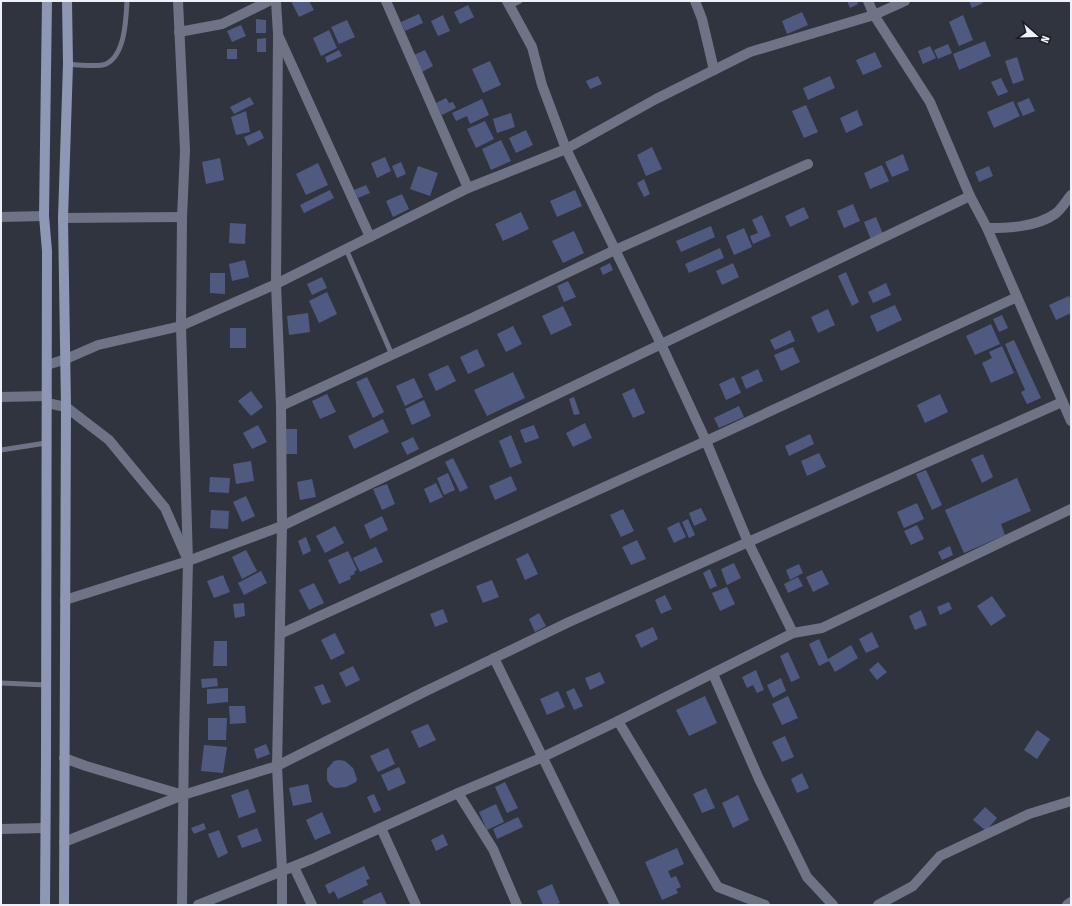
<svg xmlns="http://www.w3.org/2000/svg" width="1072" height="906" font-family="'Fira Sans Condensed',sans-serif">
	<rect width="100%" height="100%" fill="#30343f"/>
	<g fill="#505a80">
		<polygon points="291,1 309,1 314,10 299,17"/>
		<polygon points="847,1 857,1 858,4 850,8"/>
		<polygon points="969,1 982,1 983,3 972,8"/>
		<polygon points="468,5 474,17 460,24 454,12"/>
		<polygon points="802,12 808,25 787,34 782,21"/>
		<polygon points="419,14 423,23 405,31 401,22"/>
		<polygon points="443,15 450,31 438,36 431,21"/>
		<polygon points="963,15 973,40 959,46 949,22"/>
		<polygon points="256,19 266,20 266,33 256,33"/>
		<polygon points="347,20 355,37 339,44 331,27"/>
		<polygon points="241,25 246,36 232,42 227,31"/>
		<polygon points="329,30 337,48 321,56 313,38"/>
		<polygon points="266,38 266,52 257,52 257,39"/>
		<polygon points="985,41 991,56 959,70 953,54"/>
		<polygon points="948,44 952,53 938,59 934,50"/>
		<polygon points="930,46 936,58 923,64 918,51"/>
		<rect x="227" y="49" width="10" height="10"/>
		<polygon points="339,50 342,56 327,63 325,57"/>
		<polygon points="425,50 433,66 422,72 414,55"/>
		<polygon points="875,52 882,67 863,75 856,60"/>
		<polygon points="1017,57 1024,80 1013,84 1005,61"/>
		<polygon points="490,61 501,85 483,93 472,69"/>
		<polygon points="598,76 602,84 590,89 586,81"/>
		<polygon points="830,76 835,88 808,100 803,88"/>
		<polygon points="1001,78 1008,92 998,96 991,82"/>
		<polygon points="250,97 254,104 234,114 230,107"/>
		<polygon points="446,98 449,103 453,102 456,108 442,115 436,103"/>
		<polygon points="1029,98 1035,111 1023,116 1017,103"/>
		<polygon points="482,99 489,115 470,124 467,116 456,121 452,113"/>
		<polygon points="1013,101 1020,116 994,128 987,112"/>
		<polygon points="806,105 818,132 804,138 792,111"/>
		<polygon points="857,110 863,125 846,133 840,118"/>
		<polygon points="246,111 250,132 236,135 231,117"/>
		<polygon points="511,113 515,127 497,133 493,119"/>
		<polygon points="485,121 494,139 476,148 467,129"/>
		<polygon points="260,130 264,138 248,146 244,137"/>
		<polygon points="526,130 533,145 516,153 509,138"/>
		<polygon points="501,140 511,161 491,170 482,149"/>
		<polygon points="652,147 662,169 646,176 637,155"/>
		<polygon points="903,154 909,170 892,177 885,162"/>
		<polygon points="385,157 391,171 377,178 371,163"/>
		<polygon points="220,158 224,180 206,184 202,162"/>
		<polygon points="401,162 406,174 397,178 392,166"/>
		<polygon points="318,163 328,185 306,195 296,174"/>
		<polygon points="882,165 889,181 870,189 864,173"/>
		<polygon points="418,166 438,173 430,196 410,189"/>
		<polygon points="989,166 993,176 979,182 975,172"/>
		<polygon points="644,179 650,194 644,197 637,183"/>
		<polygon points="366,185 370,193 358,198 354,190"/>
		<polygon points="330,190 334,198 304,213 300,205"/>
		<polygon points="575,190 582,206 557,217 550,201"/>
		<polygon points="402,194 409,209 393,217 386,201"/>
		<polygon points="853,204 860,221 844,228 837,211"/>
		<polygon points="804,207 809,218 790,227 785,216"/>
		<polygon points="521,212 529,229 503,241 495,224"/>
		<polygon points="762,215 771,236 753,244 750,236 758,233 752,220"/>
		<polygon points="876,217 883,234 871,240 864,222"/>
		<polygon points="230,223 246,224 245,244 229,243"/>
		<polygon points="711,226 715,237 681,252 676,241"/>
		<polygon points="744,228 752,247 734,255 726,236"/>
		<polygon points="574,231 584,253 563,263 552,241"/>
		<polygon points="720,248 724,258 689,273 685,264"/>
		<polygon points="245,260 249,277 232,281 229,264"/>
		<polygon points="610,263 613,270 603,275 600,268"/>
		<polygon points="733,263 739,277 722,285 716,271"/>
		<polygon points="846,272 859,302 852,306 838,276"/>
		<polygon points="210,273 225,273 225,294 210,293"/>
		<polygon points="322,277 327,288 312,295 307,284"/>
		<polygon points="568,281 576,297 564,302 557,286"/>
		<polygon points="886,283 891,295 873,303 868,292"/>
		<polygon points="327,292 337,314 319,323 309,301"/>
		<polygon points="1069,296 1071,300 1071,313 1056,320 1049,305"/>
		<polygon points="895,305 902,320 877,332 870,316"/>
		<polygon points="563,306 572,325 551,335 542,316"/>
		<polygon points="828,309 835,325 818,333 811,317"/>
		<polygon points="308,313 310,332 289,335 287,316"/>
		<polygon points="1002,315 1008,328 999,332 993,319"/>
		<polygon points="991,324 1000,344 975,355 966,336"/>
		<polygon points="513,326 522,344 506,352 497,334"/>
		<rect x="230" y="328" width="16" height="20"/>
		<polygon points="790,330 795,341 775,350 770,340"/>
		<polygon points="1014,340 1041,398 1027,404 1021,392 1025,390 1005,344"/>
		<polygon points="1002,346 1014,373 991,383 982,363 992,358 989,352"/>
		<polygon points="793,347 800,362 781,371 774,355"/>
		<polygon points="477,349 485,366 468,374 460,357"/>
		<polygon points="448,365 456,381 436,391 428,374"/>
		<polygon points="758,369 763,381 746,389 741,377"/>
		<polygon points="513,372 525,398 487,416 474,390"/>
		<polygon points="367,377 384,412 373,418 356,382"/>
		<polygon points="734,377 741,393 726,400 719,384"/>
		<polygon points="414,378 423,397 405,406 396,386"/>
		<polygon points="634,388 645,413 633,418 622,394"/>
		<polygon points="251,391 263,407 251,416 238,401"/>
		<polygon points="327,394 336,412 320,419 312,401"/>
		<polygon points="940,394 948,412 925,423 917,405"/>
		<polygon points="574,397 580,414 574,415 569,399"/>
		<polygon points="424,400 431,416 412,425 405,409"/>
		<polygon points="739,406 744,417 719,428 714,418"/>
		<polygon points="383,419 389,432 354,449 348,436"/>
		<polygon points="585,423 592,438 573,447 566,433"/>
		<polygon points="258,425 267,442 252,449 243,433"/>
		<polygon points="534,425 539,438 525,443 520,430"/>
		<rect x="286" y="429" width="11" height="25"/>
		<polygon points="810,434 814,444 789,456 785,446"/>
		<polygon points="511,435 522,463 510,468 499,441"/>
		<polygon points="413,437 419,449 407,455 401,443"/>
		<polygon points="819,453 826,467 807,476 801,461"/>
		<polygon points="983,454 993,477 982,483 971,459"/>
		<polygon points="453,458 468,488 460,492 445,462"/>
		<polygon points="251,461 254,481 236,484 233,464"/>
		<polygon points="926,470 942,505 932,510 916,474"/>
		<polygon points="448,473 455,490 444,495 437,478"/>
		<polygon points="511,476 517,490 495,500 489,486"/>
		<polygon points="210,477 230,478 229,493 209,492"/>
		<polygon points="1017,478 1031,511 1001,524 1005,535 964,553 945,510"/>
		<polygon points="312,479 316,497 300,500 297,482"/>
		<polygon points="436,483 443,497 430,503 424,489"/>
		<polygon points="387,484 395,504 382,510 373,489"/>
		<polygon points="246,496 255,516 242,522 233,502"/>
		<polygon points="917,503 924,519 904,528 897,512"/>
		<polygon points="701,508 707,520 694,526 689,513"/>
		<polygon points="623,509 634,531 621,537 610,515"/>
		<polygon points="211,510 229,511 228,529 210,528"/>
		<polygon points="382,516 388,530 370,539 364,525"/>
		<polygon points="688,519 695,535 689,538 682,522"/>
		<polygon points="679,522 686,537 674,543 667,528"/>
		<polygon points="917,525 924,539 911,545 904,531"/>
		<polygon points="335,526 344,543 325,553 316,536"/>
		<polygon points="306,537 311,551 303,555 298,541"/>
		<polygon points="637,540 646,559 631,565 622,547"/>
		<polygon points="950,546 953,555 942,560 938,552"/>
		<polygon points="376,547 383,562 360,572 353,558"/>
		<polygon points="246,550 257,571 242,579 232,557"/>
		<polygon points="348,551 357,570 354,572 355,574 350,576 351,579 339,584 328,560"/>
		<polygon points="528,553 538,574 525,580 516,559"/>
		<polygon points="734,563 741,578 727,585 721,569"/>
		<polygon points="799,564 803,573 790,580 786,570"/>
		<polygon points="710,569 717,586 710,589 703,573"/>
		<polygon points="822,570 829,584 813,592 806,577"/>
		<polygon points="261,571 267,583 244,595 238,583"/>
		<polygon points="223,575 230,592 214,598 207,581"/>
		<polygon points="798,577 803,586 788,593 784,584"/>
		<polygon points="492,580 499,597 483,603 476,586"/>
		<polygon points="314,583 324,603 309,610 299,590"/>
		<polygon points="727,587 735,604 720,611 712,593"/>
		<polygon points="665,595 672,609 661,614 655,600"/>
		<polygon points="992,596 1006,616 991,626 977,606"/>
		<polygon points="949,602 952,609 940,615 937,607"/>
		<polygon points="244,603 245,616 235,618 233,604"/>
		<polygon points="443,609 448,622 435,627 430,614"/>
		<polygon points="921,610 927,625 915,630 909,616"/>
		<polygon points="539,613 546,626 535,632 529,619"/>
		<polygon points="653,627 658,639 641,648 635,635"/>
		<polygon points="872,632 879,647 866,653 859,639"/>
		<polygon points="335,633 345,653 331,660 321,640"/>
		<polygon points="819,639 828,659 851,645 858,658 835,672 829,661 819,666 809,644"/>
		<polygon points="214,641 227,641 227,666 213,666"/>
		<polygon points="788,652 800,678 791,682 780,656"/>
		<polygon points="878,662 887,672 877,680 869,670"/>
		<polygon points="353,666 360,680 346,687 339,673"/>
		<polygon points="756,670 764,690 757,693 753,685 747,688 742,677"/>
		<polygon points="600,672 605,683 590,690 585,678"/>
		<polygon points="217,678 218,686 202,688 201,679"/>
		<polygon points="781,678 786,691 773,698 767,685"/>
		<polygon points="323,684 331,702 322,705 314,687"/>
		<polygon points="228,688 228,702 207,704 207,689"/>
		<polygon points="574,688 583,706 574,710 566,692"/>
		<polygon points="558,691 565,707 547,715 540,699"/>
		<polygon points="705,696 717,723 689,736 676,710"/>
		<polygon points="788,696 798,718 782,725 772,704"/>
		<polygon points="229,706 245,706 246,723 230,724"/>
		<polygon points="208,718 227,718 226,740 208,740"/>
		<polygon points="428,724 436,740 419,748 411,731"/>
		<polygon points="1037,730 1050,739 1037,759 1024,750"/>
		<polygon points="785,736 794,757 782,762 772,742"/>
		<polygon points="266,744 270,754 257,759 254,749"/>
		<polygon points="204,745 227,747 223,773 201,771"/>
		<polygon points="388,748 395,764 378,772 370,756"/>
		<polygon points="339,760 345,761 353,768 357,779 356,782 346,787 335,788 330,785 327,780 327,769 334,761"/>
		<polygon points="399,767 406,783 388,791 381,775"/>
		<polygon points="802,773 809,788 797,793 791,779"/>
		<polygon points="505,782 518,808 507,813 495,787"/>
		<polygon points="308,784 312,802 293,806 289,788"/>
		<polygon points="706,788 715,808 702,813 693,794"/>
		<polygon points="248,789 256,812 239,818 231,795"/>
		<polygon points="374,794 381,810 374,813 367,797"/>
		<polygon points="738,795 749,820 733,828 722,803"/>
		<polygon points="496,804 504,822 487,830 479,812"/>
		<polygon points="985,807 997,818 986,831 973,820"/>
		<polygon points="322,812 331,833 315,840 306,820"/>
		<polygon points="518,817 523,827 497,839 493,829"/>
		<polygon points="204,823 206,829 194,834 191,828"/>
		<polygon points="257,828 262,841 242,848 237,836"/>
		<polygon points="219,830 228,853 218,858 208,834"/>
		<polygon points="443,834 448,845 436,851 431,840"/>
		<polygon points="677,848 684,864 668,871 671,878 676,876 681,887 676,889 678,893 662,900 645,862"/>
		<polygon points="364,866 370,879 366,880 368,885 338,899 334,891 329,894 325,885"/>
		<polygon points="552,884 560,903 555,905 543,905 537,891"/>
		<polygon points="381,892 387,905 364,905 362,901"/>
	</g>
	<g fill="none" stroke-linecap="round" stroke-linejoin="round">
		<g stroke="#6e7485" stroke-width="5">
			<polyline points="510,6 520,1"/>
			<path d="M68,64C76,65 100,67 106,64C125,55 126,20 127,1"/>
			<polyline points="346,249 392,355"/>
			<polyline points="1,450 46,443"/>
			<polyline points="1,683 47,685"/>
		</g>
		<g stroke="#6e7485" stroke-width="10">
			<polyline points="178,1 185,150 182,217 181,326 188,561 184,739 182,905"/>
			<polyline points="276,1 278,34 276,284 281,406 282,526 277,766 282,871 282,905"/>
			<polyline points="386,1 468,188"/>
			<polyline points="507,1 532,47 542,85 566,149 661,344 706,441 748,542 793,633"/>
			<polyline points="695,1 702,19 714,70"/>
			<polyline points="868,1 874,15 930,102 970,196 987,228 1071,421"/>
			<polyline points="179,32 222,24 269,1"/>
			<polyline points="279,37 370,237"/>
			<polyline points="1,217 44,216"/>
			<polyline points="63,218 182,217"/>
			<path d="M987,228C1009,228 1036,227 1055,214C1061,210 1066,201 1071,195"/>
			<polyline points="47,365 66,359 98,345 181,326 276,284 468,188 566,149 656,99 750,52 874,15 905,1"/>
			<polyline points="1,397 47,396"/>
			<polyline points="47,403 66,407 109,440 165,508 186,556"/>
			<polyline points="281,406 474,317 615,250 808,164"/>
			<polyline points="65,600 188,561 282,526 970,196"/>
			<polyline points="280,634 706,441 1017,297"/>
			<polyline points="494,658 615,905"/>
			<polyline points="713,674 759,779 807,877 833,905"/>
			<polyline points="618,721 793,633 822,628 1071,509"/>
			<polyline points="64,758 86,766 183,795"/>
			<polyline points="458,793 493,849 517,905"/>
			<polyline points="381,828 416,905"/>
			<polyline points="1,829 45,828"/>
			<polyline points="64,842 183,795 277,766 424,692 569,622 1062,402"/>
			<polyline points="294,867 312,905"/>
			<polyline points="198,905 312,859 458,793 543,757 618,721 718,887 765,905"/>
			<polyline points="878,905 913,886 940,856 1029,814 1071,801"/>
			<polyline points="1067,905 1071,902"/>
		</g>
		<g stroke="#8e97b3" stroke-width="10">
			<polyline points="45,905 46,757 47,251 44,216 47,1"/>
			<polyline points="64,905 66,407 63,218 68,64 67,1"/>
		</g>
	</g>
	<rect width="1072" height="906" fill="none" stroke="#eef1f8" stroke-width="4"/>
	<g transform="translate(1036 36) rotate(110)" stroke="#1a1c21" stroke-width="3" paint-order="stroke">
	<path d="M0-3L7 15L0 10L-7 15Z" fill="#eef1f8"/>
	<text y="-6" font-size="11" font-weight="bold" text-anchor="middle" fill="#eef1f8">N</text>
	</g>
</svg>
